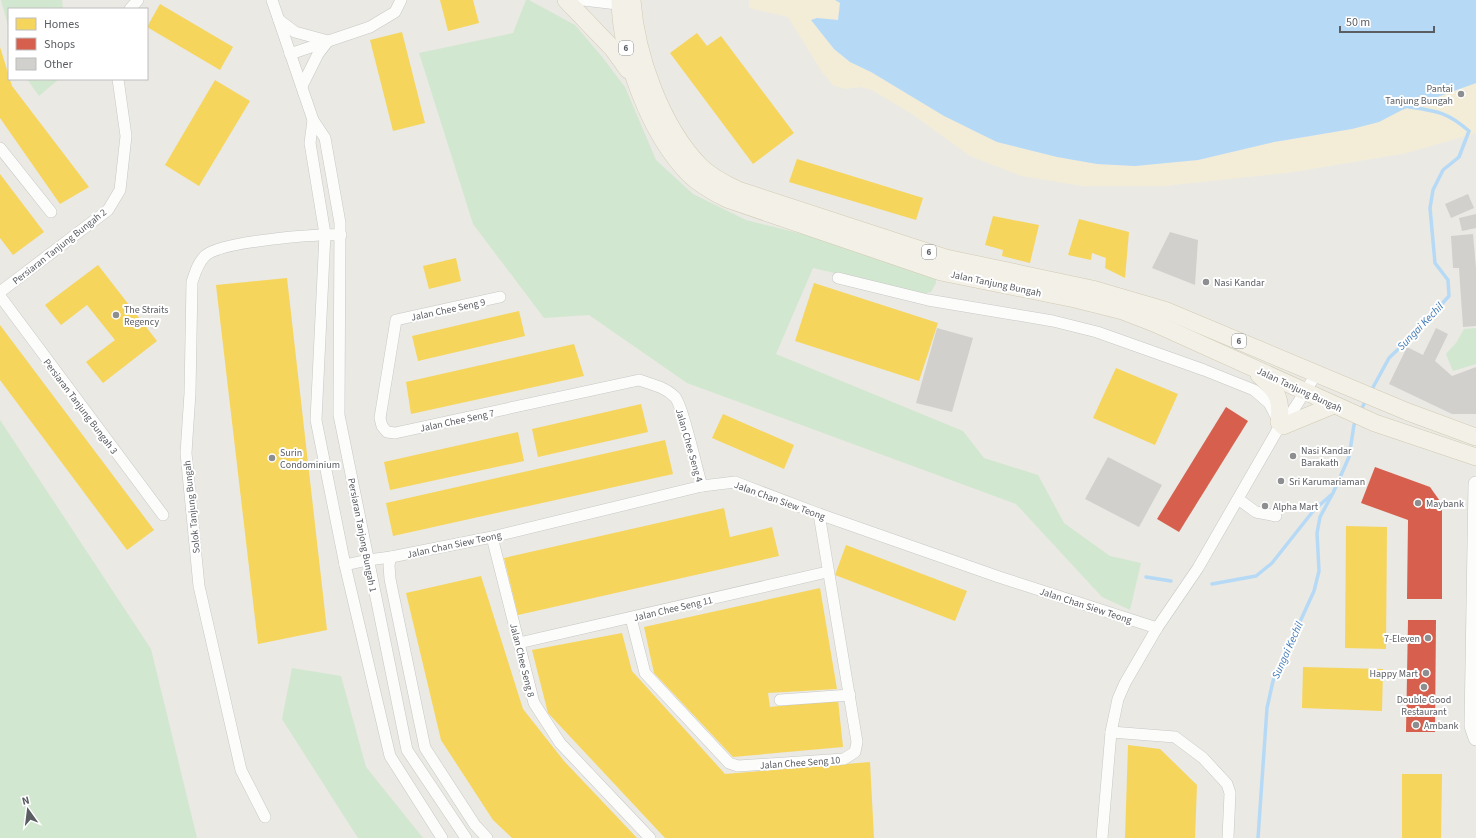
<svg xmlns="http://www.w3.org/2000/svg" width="1476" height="838" font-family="'Source Sans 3',sans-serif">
	<rect width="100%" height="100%" fill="#eae9e4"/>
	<g fill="#d2e7cf">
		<polygon points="1,0 62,0 63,9 9,9 9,29"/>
		<polygon points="526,0 529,0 575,25 603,58 625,87 656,160 693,194 746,220 859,248 936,278 936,283 931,292 923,294 813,268 776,354 963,431 984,458 1038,475 1064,523 1110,556 1141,563 1130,610 1102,597 1016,504 687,383 589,315 544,318 473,224 419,53 513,33"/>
		<polygon points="27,79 59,79 39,96"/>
		<polygon points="1476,328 1476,364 1453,371 1446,354 1456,343 1464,329"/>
		<polygon points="0,420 151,649 197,838 0,838"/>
		<polygon points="292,668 341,676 366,767 423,838 358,838 282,719"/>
	</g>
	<polygon fill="#f3edd8" points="749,0 835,0 840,3 838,20 817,18 811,20 834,49 850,62 871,72 973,131 997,142 1057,157 1097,164 1135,166 1198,160 1274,142 1313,136 1379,122 1402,110 1476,83 1476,133 1407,153 1287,173 1164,186 1082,186 1021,176 970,156 915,116 872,90 860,87 846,89 834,86 822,72 788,17 749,8"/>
	<polygon fill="#b6daf6" points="835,0 1476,0 1476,83 1402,110 1379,122 1352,129 1274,142 1198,160 1135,166 1097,164 1057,157 997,142 944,116 871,72 850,62 834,49 811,20 817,18 838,20 840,3"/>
	<g fill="#f6d55c">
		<polygon points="440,0 473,0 479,23 448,31"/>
		<polygon points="160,4 233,47 220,70 147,27"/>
		<polygon points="402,32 425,123 393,131 370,40"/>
		<polygon points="697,33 707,46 721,36 794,133 753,164 670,53"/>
		<polygon points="0,47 12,86 89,187 60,204 0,118"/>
		<polygon points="215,80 250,101 199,186 165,165"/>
		<polygon points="797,159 923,198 916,220 789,182"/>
		<polygon points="0,174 44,232 13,255 0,238"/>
		<polygon points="993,216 1039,225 1030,263 1002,256 1003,250 985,245"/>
		<polygon points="1079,219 1129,232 1125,278 1105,268 1106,258 1092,253 1091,260 1068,255"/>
		<polygon points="456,258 461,281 429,289 423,266"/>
		<polygon points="98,265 157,341 103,383 86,362 115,340 87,305 61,325 45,305"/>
		<polygon points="287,278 327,630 258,644 216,285"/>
		<polygon points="814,283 938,323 919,381 795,341"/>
		<polygon points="519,311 525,336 418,361 412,336"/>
		<polygon points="0,325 154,530 127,550 0,380"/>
		<polygon points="574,344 584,376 411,414 406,382"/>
		<polygon points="1116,368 1178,394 1155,445 1093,418"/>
		<polygon points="641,404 648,432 538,457 532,429"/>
		<polygon points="723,414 794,445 784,469 712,438"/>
		<polygon points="518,432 524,461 390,490 384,462"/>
		<polygon points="665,440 673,474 393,536 386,503"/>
		<polygon points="724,508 730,537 772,527 779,556 518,615 504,558"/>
		<polygon points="1346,526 1387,527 1386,649 1345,648"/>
		<polygon points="846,545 967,591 955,621 835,575"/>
		<polygon points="481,576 523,709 564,761 637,838 512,838 493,820 441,740 406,593"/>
		<polygon points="820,588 837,689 768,693 770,707 838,700 843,747 733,757 654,673 644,627"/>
		<polygon points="622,633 632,671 725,774 870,762 874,838 665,838 548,713 532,650"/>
		<polygon points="1303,667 1383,669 1382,711 1302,708"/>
		<polygon points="1128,745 1160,749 1197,785 1195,838 1125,838"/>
		<polygon points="1402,774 1442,774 1441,838 1402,838"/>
	</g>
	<g fill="#d6604d">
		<polygon points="1226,407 1248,421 1179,532 1157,519"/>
		<polygon points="1375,467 1430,487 1442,504 1442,599 1407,599 1408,520 1361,503"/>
		<polygon points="1408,620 1436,620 1435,732 1406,732"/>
	</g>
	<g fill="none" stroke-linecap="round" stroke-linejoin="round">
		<g stroke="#b6daf6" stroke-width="3.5">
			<path d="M1371,391L1389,358L1419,329L1449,296L1448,280L1435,263L1430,208L1433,190L1443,170L1459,157L1469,131C1447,112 1437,111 1409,107"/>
			<polyline points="1360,412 1366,400"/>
			<polyline points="1146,577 1171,581"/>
			<polyline points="1212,584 1256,576 1272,563 1314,510 1331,495"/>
			<polyline points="1258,838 1267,708 1273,681 1314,591 1319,571 1317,533 1320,517 1333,493 1349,457 1354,425 1356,420"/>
		</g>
	</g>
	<g fill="#d1d0cd">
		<polygon points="1468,194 1474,208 1451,218 1445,204"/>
		<polygon points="1476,214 1476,228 1462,231 1459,218"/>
		<polygon points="1170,232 1198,240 1195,285 1152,268"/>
		<polygon points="1473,234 1476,268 1476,326 1463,327 1459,268 1453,268 1451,236"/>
		<polygon points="937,328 973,338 952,412 916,403"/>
		<polygon points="1436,328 1448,334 1435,361 1452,376 1476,367 1476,414 1452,414 1389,384 1407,347 1423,355"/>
		<polygon points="1108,457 1162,485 1139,527 1085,499"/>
	</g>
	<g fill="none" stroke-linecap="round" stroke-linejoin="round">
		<g stroke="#c7c7c6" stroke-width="12">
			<g id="minor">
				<polyline points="272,0 313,120 325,138 340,223 339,415 407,750 466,838"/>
				<polyline points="583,0 626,5"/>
				<polyline points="130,9 138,0"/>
				<polyline points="279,20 295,32 328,41 318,54 302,86"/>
				<polyline points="290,54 370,27 395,12 401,0"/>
				<polyline points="313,120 310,143 325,234 316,420 345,565 390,756 442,838"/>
				<polyline points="0,148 51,212"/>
				<polyline points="838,278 928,300 1053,321 1097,332 1204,370 1254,390 1269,403 1278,420"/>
				<polyline points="0,292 108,210 120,190 126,136 118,79"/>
				<polyline points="0,296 163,515"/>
				<path d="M500,297L396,320L380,418L382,426L387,432L395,433L639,380C651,384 665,387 675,397C683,406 697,471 702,486"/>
				<polyline points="1238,499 1256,512 1276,516"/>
				<polyline points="492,537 534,703 560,743 650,838"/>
				<polyline points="391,557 389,565 390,579 425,748 475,825 487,838"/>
				<polyline points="345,565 368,560 391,557 492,537 702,486 735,482 819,514 999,577 1157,628"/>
				<polyline points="631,618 645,673 729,763 738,766 844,759 855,752 857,742 819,514"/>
				<polyline points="519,643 827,572"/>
				<polyline points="780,700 850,695"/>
				<polyline points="1111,732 1175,737 1203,758 1227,784 1230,793 1228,838"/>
				<path d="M265,817L241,770L199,586L186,453L190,393L192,282C195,273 198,262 206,255C224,241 316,234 341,235"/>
				<polyline points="1102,838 1111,732 1118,699 1125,683 1157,628 1198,568 1278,429 1283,426 1317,373"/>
			</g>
		</g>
		<g stroke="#c5c6c4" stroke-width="16">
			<polyline id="secondary" points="1476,484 1472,726 1476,738"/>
		</g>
		<g stroke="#d2cab2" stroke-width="18">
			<g id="primary">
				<polyline points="566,0 613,49 628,70"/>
				<path d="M620,0C621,56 649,133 689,174C700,185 713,192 727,199L941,272L1075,299L1123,311L1154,323L1375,423L1476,457"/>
				<path d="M632,0C636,55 661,126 700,166C711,177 725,184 738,190L946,258L1092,289L1167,311L1408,412L1476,437"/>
				<path d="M1259,375C1277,391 1282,398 1279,422"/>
				<polyline points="1283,426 1334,405"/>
			</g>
		</g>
		<use href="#minor" stroke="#fcfcfb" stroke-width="11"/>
		<use href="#secondary" stroke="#fcfcfb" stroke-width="15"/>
		<use href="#primary" stroke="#f2f0e7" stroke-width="17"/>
	</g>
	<g fill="#8c8e90" stroke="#fff" stroke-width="1.5">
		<circle cx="1461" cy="94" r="4"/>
		<circle cx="1206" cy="282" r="4"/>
		<circle cx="116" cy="315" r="4"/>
		<circle cx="1293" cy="456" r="4"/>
		<circle cx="272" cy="458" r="4"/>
		<circle cx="1281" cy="481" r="4"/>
		<circle cx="1418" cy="503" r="4"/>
		<circle cx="1265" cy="506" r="4"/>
		<circle cx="1428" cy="638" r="4"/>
		<circle cx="1426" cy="673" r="4"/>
		<circle cx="1424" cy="687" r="4"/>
		<circle cx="1416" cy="725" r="4"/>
	</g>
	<g text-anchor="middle" stroke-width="4" stroke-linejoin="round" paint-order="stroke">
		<g fill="#fff" stroke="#8c8e91" stroke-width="1">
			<rect x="619" y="41" width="14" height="14" rx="3"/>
			<rect x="922" y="245" width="14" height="14" rx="3"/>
			<rect x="1232" y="334" width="14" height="14" rx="3"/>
		</g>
		<g font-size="9" font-weight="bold" fill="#5a5d62">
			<text x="626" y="51">6</text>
			<text x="929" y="255">6</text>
			<text x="1239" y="344">6</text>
		</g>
		<g font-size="10" fill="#5a5d62" stroke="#fff" text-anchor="start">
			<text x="1453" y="92" text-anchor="end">Pantai<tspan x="1453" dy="12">Tanjung Bungah</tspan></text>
			<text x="1214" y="286">Nasi Kandar</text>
			<text x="124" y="313">The Straits<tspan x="124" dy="12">Regency</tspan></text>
			<text x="1301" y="454">Nasi Kandar<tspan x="1301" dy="12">Barakath</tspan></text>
			<text x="280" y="456">Surin<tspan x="280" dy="12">Condominium</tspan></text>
			<text x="1289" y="485">Sri Karumariaman</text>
			<text x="1426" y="507">Maybank</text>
			<text x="1273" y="510">Alpha Mart</text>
			<text x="1420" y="642" text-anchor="end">7-Eleven</text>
			<text x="1418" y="677" text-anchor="end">Happy Mart</text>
			<text x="1424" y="703" text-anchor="middle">Double Good<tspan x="1424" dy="12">Restaurant</tspan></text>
			<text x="1424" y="729">Ambank</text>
		</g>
		<g font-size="10" fill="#5a5d62" stroke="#fff">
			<text transform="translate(59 246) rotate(-38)" y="4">Persiaran Tanjung Bungah 2</text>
			<text transform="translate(996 283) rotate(12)" y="4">Jalan Tanjung Bungah</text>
			<text transform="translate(448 309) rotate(-12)" y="4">Jalan Chee Seng 9</text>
			<text transform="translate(1300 389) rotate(25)" y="4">Jalan Tanjung Bungah</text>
			<text transform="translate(81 406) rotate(53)" y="4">Persiaran Tanjung Bungah 3</text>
			<text transform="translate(457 420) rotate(-12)" y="4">Jalan Chee Seng 7</text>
			<text transform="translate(690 445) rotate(74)" y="4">Jalan Chee Seng 4</text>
			<text transform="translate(780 500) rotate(20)" y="4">Jalan Chan Siew Teong</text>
			<text transform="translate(191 507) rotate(-96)" y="4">Solok Tanjung Bungah</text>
			<text transform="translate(363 535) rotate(79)" y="4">Persiaran Tanjong Bungah 1</text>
			<text transform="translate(454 544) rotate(-12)" y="4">Jalan Chan Siew Teong</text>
			<text transform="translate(1086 605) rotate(18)" y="4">Jalan Chan Siew Teong</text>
			<text transform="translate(673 608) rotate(-13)" y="4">Jalan Chee Seng 11</text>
			<text transform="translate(523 660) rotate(76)" y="4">Jalan Chee Seng 8</text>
			<text transform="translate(800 762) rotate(-4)" y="4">Jalan Chee Seng 10</text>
		</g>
		<g font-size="11" font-style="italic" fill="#4079b8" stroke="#fff">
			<text transform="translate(1420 326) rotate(-46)" y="4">Sungai Kechil</text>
			<text transform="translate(1287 650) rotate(-66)" y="4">Sungai Kechil</text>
		</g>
	</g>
	<rect x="8" y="8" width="140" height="72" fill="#ffffff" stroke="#bdbec0"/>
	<rect x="16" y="18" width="20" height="12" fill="#f6d55c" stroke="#bdbec0"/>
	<text x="44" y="28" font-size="12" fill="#5a5d62">Homes</text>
	<rect x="16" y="38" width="20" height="12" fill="#d6604d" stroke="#bdbec0"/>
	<text x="44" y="48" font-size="12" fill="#5a5d62">Shops</text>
	<rect x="16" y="58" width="20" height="12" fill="#d1d0cd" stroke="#bdbec0"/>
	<text x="44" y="68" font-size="12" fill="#5a5d62">Other</text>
	<g transform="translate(28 810) rotate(346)" stroke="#ffffff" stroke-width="3" paint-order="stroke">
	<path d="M0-3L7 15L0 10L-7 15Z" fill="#5a5d62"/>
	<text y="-6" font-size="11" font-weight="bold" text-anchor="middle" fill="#5a5d62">N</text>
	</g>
	<path d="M1340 26v6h94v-6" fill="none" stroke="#5a5d62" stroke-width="2"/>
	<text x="1346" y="26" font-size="12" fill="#5a5d62" stroke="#ffffff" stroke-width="3" paint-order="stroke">50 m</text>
</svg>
